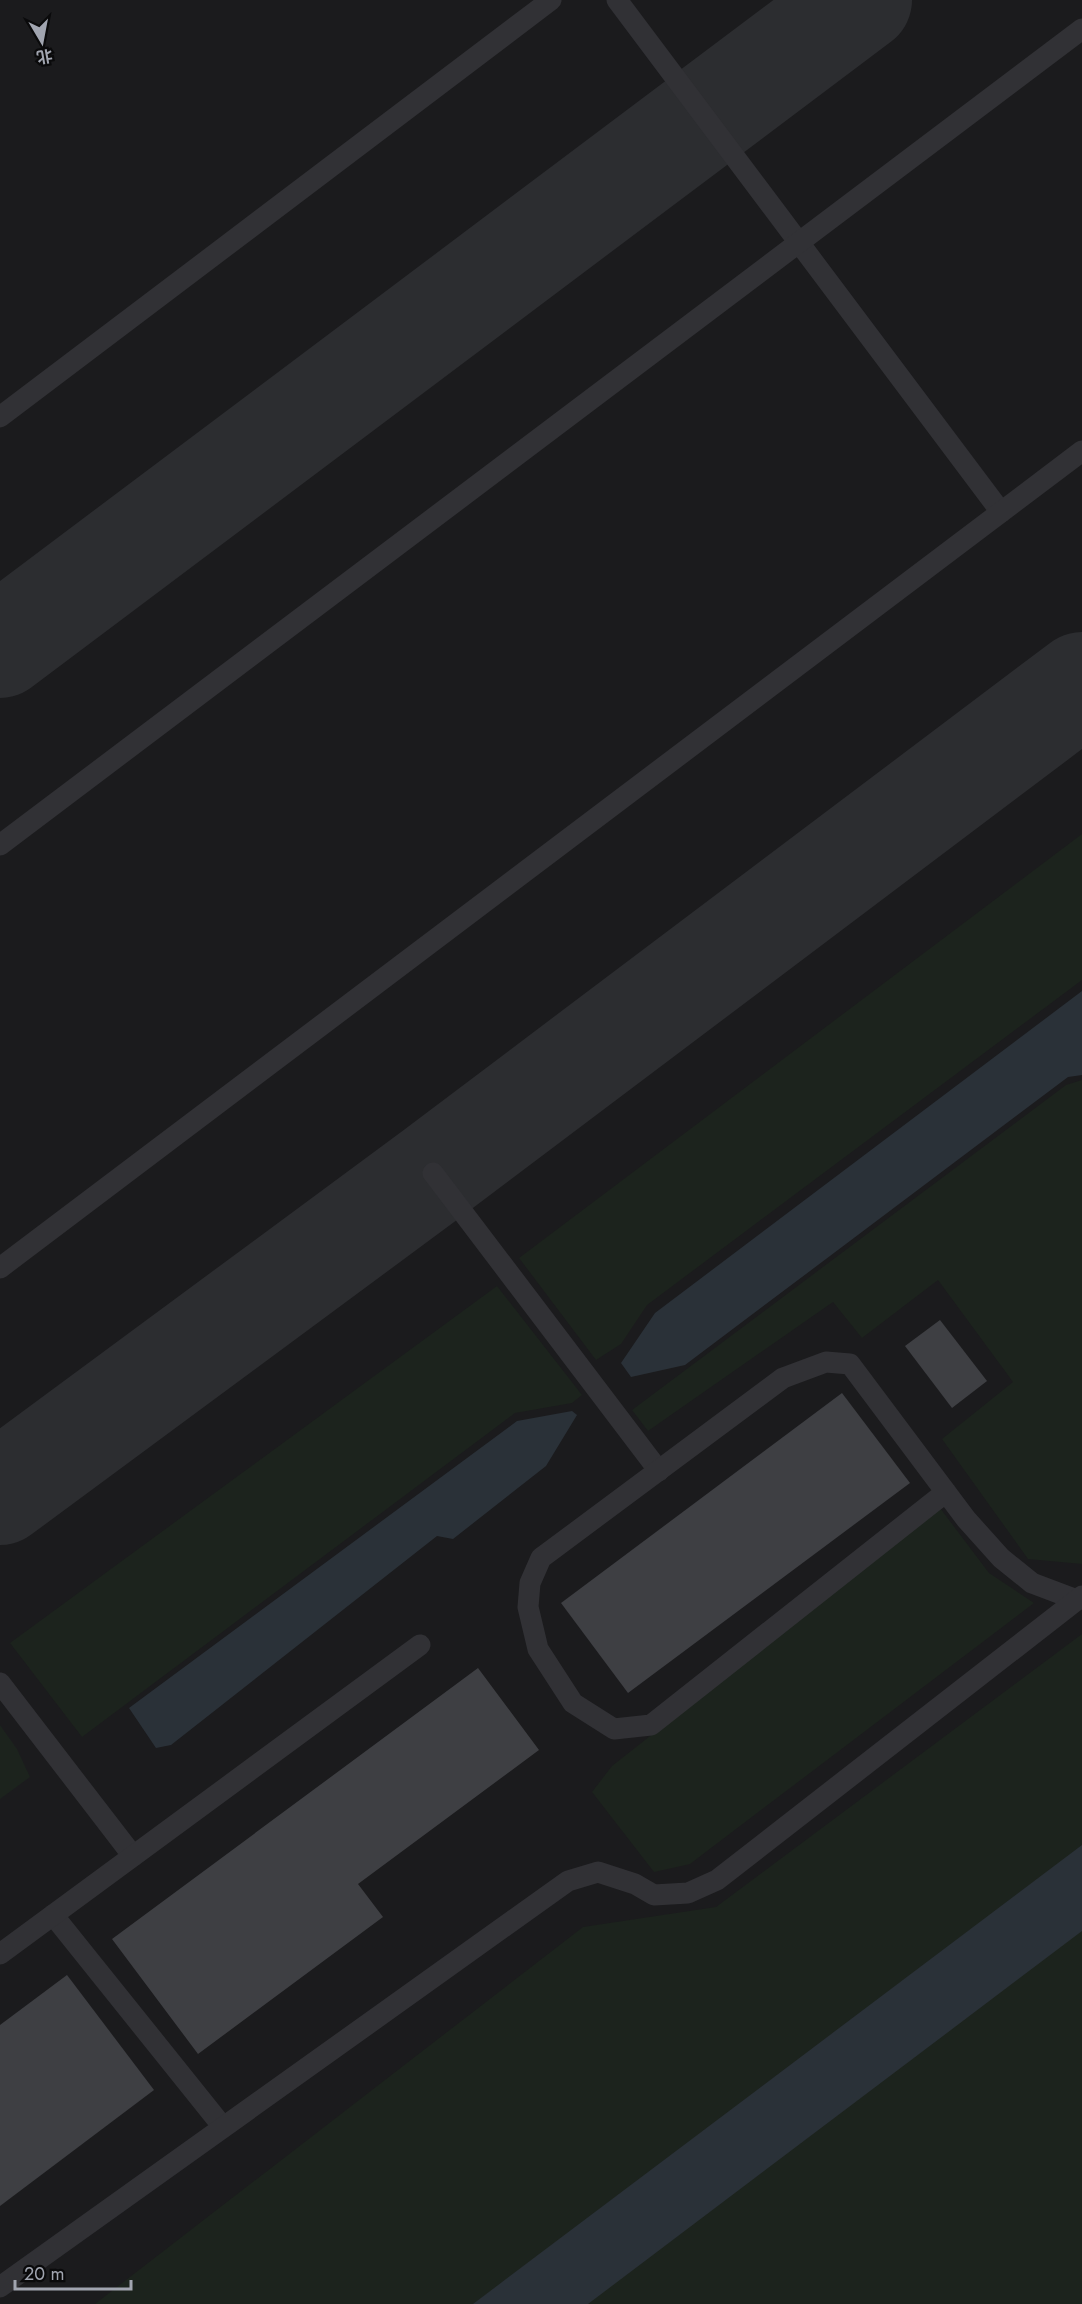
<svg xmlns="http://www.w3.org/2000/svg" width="1082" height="2304" font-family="Jost,'Noto Sans SC',sans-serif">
	<rect width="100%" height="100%" fill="#0f0f10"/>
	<rect fill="#1b1b1d" x="0" y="0" width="1082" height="2304"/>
	<g fill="#1c231d">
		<polygon points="1082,834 1082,980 647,1305 621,1344 596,1360 519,1258"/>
		<polygon points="1082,1080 1082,1564 1028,1559 942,1439 1013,1382 938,1280 862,1338 833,1302 648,1431 632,1410 1066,1085"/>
		<polygon points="497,1286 582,1395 572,1403 515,1413 82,1737 10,1643"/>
		<polygon points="940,1508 989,1573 1034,1603 690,1864 654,1872 592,1792 612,1766"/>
		<polygon points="1082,1634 1082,2304 95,2304 583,1927 716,1907"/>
		<polygon points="0,1725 17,1749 30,1777 0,1799"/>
	</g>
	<g fill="#2a3138">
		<polygon points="1082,991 1082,1075 1068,1077 685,1365 631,1377 621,1363 655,1313"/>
		<polygon points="572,1411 577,1415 546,1466 453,1539 437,1536 171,1745 156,1748 129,1708 517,1421"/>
		<polygon points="1082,1845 1082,1931 588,2304 473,2304"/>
	</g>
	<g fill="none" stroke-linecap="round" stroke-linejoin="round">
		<g stroke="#2c2d30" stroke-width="104">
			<polyline points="0,646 860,0"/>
			<polyline points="0,1493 433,1173 1082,684"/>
		</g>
	</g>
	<g fill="#3e3f43">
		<polygon points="940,1320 987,1381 952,1408 905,1346"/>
		<polygon points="842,1393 910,1483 628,1693 561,1603"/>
		<polygon points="478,1668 539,1750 358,1884 383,1917 198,2054 112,1939"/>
		<polygon points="67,1975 154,2090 0,2206 0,2025"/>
	</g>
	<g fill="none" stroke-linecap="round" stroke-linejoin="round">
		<g stroke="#313135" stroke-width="21">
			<polyline points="617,0 1001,512"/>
			<polyline points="0,417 551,0"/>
			<polyline points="0,845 1082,29"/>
			<polyline points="433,1173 659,1471"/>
			<polyline points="0,1268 1082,451"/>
			<polyline points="946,1492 651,1725 614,1729 573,1703 538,1649 528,1607 530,1583 541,1558 783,1378 826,1362 850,1364 966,1519 1001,1558 1032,1583 1077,1600"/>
			<polyline points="0,1683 133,1856"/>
			<polyline points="53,1915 223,2127"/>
			<polyline points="0,1954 420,1645"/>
			<polyline points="0,2287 568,1881 598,1872 635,1884 654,1895 688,1893 717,1880 1082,1596"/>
		</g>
	</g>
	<g transform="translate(42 42) rotate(170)" stroke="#0a0a0b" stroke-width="4.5" paint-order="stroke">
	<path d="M0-4.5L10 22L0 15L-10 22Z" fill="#a1a5b0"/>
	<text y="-9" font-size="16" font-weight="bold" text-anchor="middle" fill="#a1a5b0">北</text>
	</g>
	<path d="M15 2280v9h116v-9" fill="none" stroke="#a1a5b0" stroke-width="3"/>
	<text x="24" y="2280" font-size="18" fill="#a1a5b0" stroke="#0a0a0b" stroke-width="4.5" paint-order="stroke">20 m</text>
</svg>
